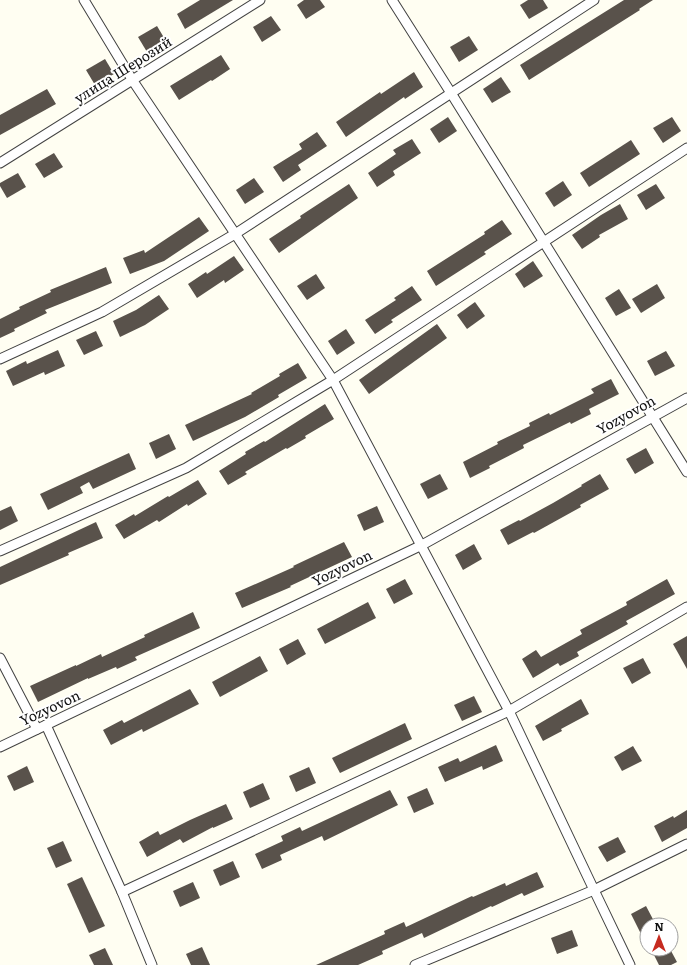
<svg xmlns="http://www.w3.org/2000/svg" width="687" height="965" font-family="Literata,serif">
	<rect width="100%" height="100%" fill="#fffef2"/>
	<g fill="#59524b">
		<polygon points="200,0 233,0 185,29 177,14"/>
		<polygon points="304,0 320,0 325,7 306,19 297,5"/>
		<polygon points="528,0 543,0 548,8 529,19 520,5"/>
		<polygon points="624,0 653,0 639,9 640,10 529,80 520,65"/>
		<polygon points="271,16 281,30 262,42 253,27"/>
		<polygon points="157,26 166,41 147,52 138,37"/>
		<polygon points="469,36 478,50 459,62 450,47"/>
		<polygon points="221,55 230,69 212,81 211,80 179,100 170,86"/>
		<polygon points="105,59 114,74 95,85 86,70"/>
		<polygon points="414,72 423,87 405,99 404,97 346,137 336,122 380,92 381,94"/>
		<polygon points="501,77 511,92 492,103 483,89"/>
		<polygon points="47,89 56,104 0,135 0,115"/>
		<polygon points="448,117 457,131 439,143 430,129"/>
		<polygon points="672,117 681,131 663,143 653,128"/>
		<polygon points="317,132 327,146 298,165 301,170 283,182 273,167 302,149 299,144"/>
		<polygon points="412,139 421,153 393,171 395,175 377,187 368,173 396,154 393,150"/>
		<polygon points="631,140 640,154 589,187 580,173"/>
		<polygon points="54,153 63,167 44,178 35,164"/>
		<polygon points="18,173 26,187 7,198 0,186 0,183"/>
		<polygon points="254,178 264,192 245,204 236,190"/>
		<polygon points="563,181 572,195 554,207 545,193"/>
		<polygon points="349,184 358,198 279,253 269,239 301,218 300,216"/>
		<polygon points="656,184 665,198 646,210 637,195"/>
		<polygon points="620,204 628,219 599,235 600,237 582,249 572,235 601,215"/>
		<polygon points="199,217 209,231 164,261 130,274 123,258 144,250 145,253"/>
		<polygon points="502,220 512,234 484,252 486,254 436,286 427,271 485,234 484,232"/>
		<polygon points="234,256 244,270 225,283 224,280 197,298 188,284 206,272 207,274"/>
		<polygon points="533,261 543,276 524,288 515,274"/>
		<polygon points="106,267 112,283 45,310 47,313 14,329 15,331 0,338 0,319 20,309 19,307 51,292 50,290"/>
		<polygon points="316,274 325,288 307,300 297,286"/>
		<polygon points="657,284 665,298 641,313 632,299"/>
		<polygon points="412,286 422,300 391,320 393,322 375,334 365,320 396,300 394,298"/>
		<polygon points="619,289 631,308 616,316 605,298"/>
		<polygon points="159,295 169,309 145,325 120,337 113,321 136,310"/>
		<polygon points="475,302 485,316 467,329 457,315"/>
		<polygon points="437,324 447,338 369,394 359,380"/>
		<polygon points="346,329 355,343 337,355 328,341"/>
		<polygon points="96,331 103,346 84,355 76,340"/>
		<polygon points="58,350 65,366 45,375 44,372 13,386 6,371 26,361 27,364"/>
		<polygon points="666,351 675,366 655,376 647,361"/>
		<polygon points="298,363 307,378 278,395 279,397 245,417 193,441 185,425 252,394 251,393 280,376 279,374"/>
		<polygon points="611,379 619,394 589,409 591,414 571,424 570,422 523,445 524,448 489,466 490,468 470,478 463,462 498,444 497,442 530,426 529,423 549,413 550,415 594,393 591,389"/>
		<polygon points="325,404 334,419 305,436 306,438 287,449 286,448 245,472 247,474 228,485 219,471 246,454 245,452 264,441 265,442"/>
		<polygon points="169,434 176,449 156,459 149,443"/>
		<polygon points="646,448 654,463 635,474 626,459"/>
		<polygon points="129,453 136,469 93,489 89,482 80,487 83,493 48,510 40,494"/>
		<polygon points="440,474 448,489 428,499 420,484"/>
		<polygon points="600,474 609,489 580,505 581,507 534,533 533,532 508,545 500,530 519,520 520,521 553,503 582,486 581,485"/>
		<polygon points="198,480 207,494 188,506 187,504 159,522 157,520 124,539 115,525 134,514 135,516 168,496 169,497"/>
		<polygon points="11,506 18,521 0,530 0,511"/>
		<polygon points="377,506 384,522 364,531 357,515"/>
		<polygon points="96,522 103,538 68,553 69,555 0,585 0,567"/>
		<polygon points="344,542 352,557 290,586 291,587 242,608 235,593 294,567 293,566"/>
		<polygon points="474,544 482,559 463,570 455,555"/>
		<polygon points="405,579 413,594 394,604 386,589"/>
		<polygon points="667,579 675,594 626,621 628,624 577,652 579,656 560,666 558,663 533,678 522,659 536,650 541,657 582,634 580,630 627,605 626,602"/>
		<polygon points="368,602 376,618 325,644 317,629"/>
		<polygon points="193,612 200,628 135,657 137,660 117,669 116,667 88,679 88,678 38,702 30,686 76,665 76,666 101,654 102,657 145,637 144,635"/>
		<polygon points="687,636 687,669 673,644"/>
		<polygon points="298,639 306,654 287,665 279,649"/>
		<polygon points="260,656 268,671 220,697 212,682"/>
		<polygon points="643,658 651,673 632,684 623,668"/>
		<polygon points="190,689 199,704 143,732 142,729 111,745 103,730 122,720 124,723"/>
		<polygon points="474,696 482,712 462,721 454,705"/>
		<polygon points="581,699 589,714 561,729 562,731 543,741 535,726"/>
		<polygon points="405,723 412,739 340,773 332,758"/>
		<polygon points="496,745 503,761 483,770 482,766 445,782 438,767 458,758 460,762"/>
		<polygon points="633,746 642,761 622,771 614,757"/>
		<polygon points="27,766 34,782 14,791 7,776"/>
		<polygon points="309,767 316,783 296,792 289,776"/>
		<polygon points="263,783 270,799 250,808 243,792"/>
		<polygon points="427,788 434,804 414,813 407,797"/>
		<polygon points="390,790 398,805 324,841 322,836 280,855 282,860 262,869 255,854 283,841 281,836 300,827 302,831"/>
		<polygon points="226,804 233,819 213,828 213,827 183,843 180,839 147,857 139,842 158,831 160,835 190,820"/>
		<polygon points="687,810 687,828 662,842 654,826 673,816 674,818"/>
		<polygon points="618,837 626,852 607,862 598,847"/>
		<polygon points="63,841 72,861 56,868 47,848"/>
		<polygon points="233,861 240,877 220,886 213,870"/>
		<polygon points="537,872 544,887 524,896 522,893 492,907 491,906 424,938 422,933 382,951 383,954 358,965 316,965 385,934 384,931 404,922 406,927 472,896 473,897 505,883 506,886"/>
		<polygon points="82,877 105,926 89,933 67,884"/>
		<polygon points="193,882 200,898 180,907 173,891"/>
		<polygon points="646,906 656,925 647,925 647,946 631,914"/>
		<polygon points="572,930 578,946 557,954 551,938"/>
		<polygon points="202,947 210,965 191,965 186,954"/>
		<polygon points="105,948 113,965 94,965 89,955"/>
		<polygon points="651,949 670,949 677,962 671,965 659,965"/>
	</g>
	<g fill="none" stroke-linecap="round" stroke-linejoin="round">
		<g stroke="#424242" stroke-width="11">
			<g id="minor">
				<polyline points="84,0 133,81 333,380 509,711 594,890 630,965"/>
				<polyline points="392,0 451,93 687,472"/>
				<polyline points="0,163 260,0"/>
				<polyline points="0,359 102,312 235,234 594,0"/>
				<polyline points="0,551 186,468 333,380 687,148"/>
				<polyline points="0,658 37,729"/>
				<polyline points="46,725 122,892 152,965"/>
				<polyline points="0,747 422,545 687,398"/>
				<polyline points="122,892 509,711 687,607"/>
				<polyline points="415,965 594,890 687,844"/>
			</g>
		</g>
		<use href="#minor" stroke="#fff" stroke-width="9"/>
	</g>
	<g text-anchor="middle" stroke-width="4" stroke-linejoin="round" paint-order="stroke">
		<g font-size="14" fill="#0f0f0f" stroke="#fff">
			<text transform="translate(123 70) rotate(-32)" y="5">улица Шерозий</text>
			<text transform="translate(626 415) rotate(-29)" y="5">Yozyovon</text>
			<text transform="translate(342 568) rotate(-26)" y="5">Yozyovon</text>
			<text transform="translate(50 708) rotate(-25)" y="5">Yozyovon</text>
		</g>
	</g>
	<g transform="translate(659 937)"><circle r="19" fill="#ffffff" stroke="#9f9f9f"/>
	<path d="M0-3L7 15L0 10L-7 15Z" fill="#c62b20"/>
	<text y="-6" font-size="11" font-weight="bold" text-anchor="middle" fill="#0f0f0f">N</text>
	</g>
</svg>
